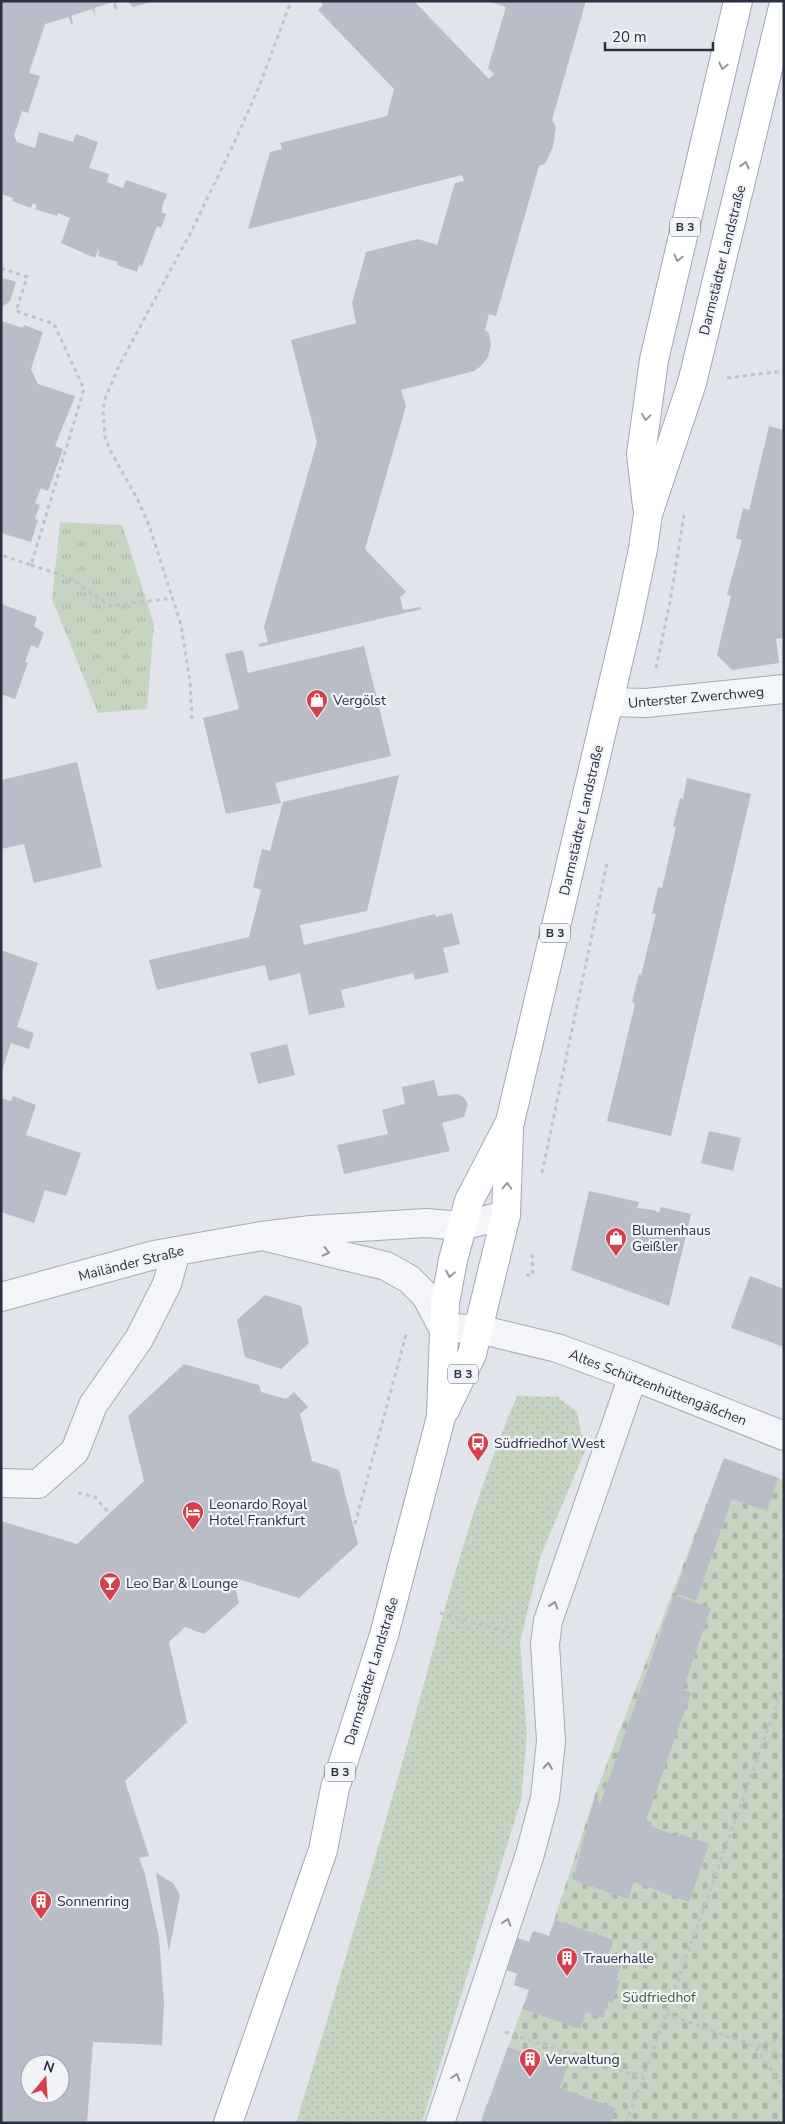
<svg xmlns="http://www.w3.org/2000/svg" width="785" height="2124" font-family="'Nunito Sans',sans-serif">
	<defs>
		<pattern id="grass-dots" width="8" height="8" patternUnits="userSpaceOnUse" patternTransform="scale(1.25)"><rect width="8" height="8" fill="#c5d5c2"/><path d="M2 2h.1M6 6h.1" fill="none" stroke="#a9b7a8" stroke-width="1.8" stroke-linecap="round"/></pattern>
		<pattern id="cemetery-stones" width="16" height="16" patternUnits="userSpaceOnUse" patternTransform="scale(1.25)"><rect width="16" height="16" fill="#c5d5c2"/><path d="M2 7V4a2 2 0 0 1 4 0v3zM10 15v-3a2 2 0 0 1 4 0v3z" fill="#a9b7a8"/></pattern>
		<pattern id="park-tufts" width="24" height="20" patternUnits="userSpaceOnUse" patternTransform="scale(1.25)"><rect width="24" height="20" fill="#c5d5c2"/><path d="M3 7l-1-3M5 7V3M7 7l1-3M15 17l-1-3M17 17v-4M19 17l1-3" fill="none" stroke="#a9b7a8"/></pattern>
	</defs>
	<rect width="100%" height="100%" fill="#e1e4ea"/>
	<path fill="url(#grass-dots)" d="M517,1396L558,1397L577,1412L585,1451L541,1555L520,1642L527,1735L521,1800L422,2123H296C335,1995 373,1867 409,1738C441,1623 470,1506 517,1396Z"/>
	<polygon fill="url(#cemetery-stones)" points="724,1458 784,1480 784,2123 480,2123 529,1990 514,1985 517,1974 509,1935 529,1942 533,1931 549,1936 595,1795"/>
	<polygon fill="url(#park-tufts)" points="60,522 122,525 154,624 147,709 98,713 52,599"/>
	<g fill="#b8bdc8" fill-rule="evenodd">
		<polygon points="1,1 115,1 117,9 115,10 113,2 94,8 96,17 92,9 71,16 73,24 71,24 69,17 45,24 29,73 40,76 28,113 22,111 14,136 17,142 35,148 39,132 73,142 76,134 98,142 89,168 109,174 107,182 123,188 126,180 167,194 162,207 162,213 166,214 161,228 157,226 142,266 139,265 137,272 117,265 118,262 98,256 99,251 98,250 95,258 61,243 70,218 58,213 57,216 35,209 37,205 33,203 31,208 12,201 13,198 1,194"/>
		<polygon points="127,1 151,1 151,2 133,7"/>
		<polygon points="319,1 414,1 489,79 494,74 488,68 506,7 488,1 586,1 552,120 556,127 553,147 545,164 539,166 496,316 489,314 485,330 489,333 491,345 488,357 481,366 474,371 401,390 406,406 365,549 406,592 400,597 403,610 420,607 422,609 259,647 259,644 268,642 264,627 317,442 291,340 356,323 352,303 366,252 418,239 437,245 455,183 464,181 462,175 248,229 270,152 282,149 280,143 387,116 394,89 318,10 323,5"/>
		<polygon points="3,278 16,282 10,301 1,308"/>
		<polygon points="1,321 23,328 24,325 43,332 31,369 38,384 75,396 55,446 63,449 48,491 41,488 35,503 40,505 35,519 38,520 31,542 1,533"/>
		<polygon points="769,426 784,430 784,638 776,639 779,663 732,670 717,655 731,596 727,595 742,540 736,538 743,508 749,510"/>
		<polygon points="1,604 37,617 34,626 44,633 38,648 31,645 25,662 28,663 15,699 1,694"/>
		<polygon points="364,646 391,756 275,783 281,803 226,814 203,718 239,709 225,654 243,650 248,673"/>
		<polygon points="77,762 102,867 34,883 24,844 1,849 1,780"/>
		<polygon points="399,775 367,911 300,925 304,945 435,914 436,917 452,913 460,944 443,948 449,972 415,980 413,973 341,990 345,1007 309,1015 300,973 269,981 265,965 157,990 149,960 249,937 261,890 253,887 262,849 270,851 283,802"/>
		<polygon points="687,778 751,794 671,1136 607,1121 635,1004 632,1002 639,974 641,975 656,914 652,914 658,887 662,888 676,827 673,826 680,798 683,799"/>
		<polygon points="1,950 38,963 17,1027 34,1033 29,1049 11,1043 2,1071"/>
		<polygon points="287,1044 295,1075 258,1084 250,1053"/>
		<polygon points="434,1080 438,1096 459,1094 464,1098 468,1104 464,1117 442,1123 450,1151 344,1174 337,1145 388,1134 382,1110 405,1104 402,1087"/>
		<polygon points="13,1096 36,1105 26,1135 81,1153 66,1196 45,1190 34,1223 1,1212 1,1098 11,1101"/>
		<polygon points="709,1131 741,1138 733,1171 701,1163"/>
		<polygon points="589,1191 639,1202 637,1208 654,1210 659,1213 661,1207 691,1214 669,1306 571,1270"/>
		<polygon points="750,1276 784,1289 784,1347 731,1328"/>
		<polygon points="265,1295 301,1306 309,1343 281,1369 245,1357 237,1320"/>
		<path d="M184,1364L259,1385L261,1392L286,1399L294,1392L308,1407L300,1414L312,1461L339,1470L358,1544L299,1598L238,1579L234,1583L239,1603L204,1634L185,1627L169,1642L187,1722L125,1781L149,1856L139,1858L145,1874L159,1937L164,2004L162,2045L93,2042L87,2123H1V1521L77,1544L144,1481L128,1416ZM30,2064H60V2094H30Z"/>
		<polygon points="724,1458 778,1478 767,1511 732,1499 696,1601 675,1593"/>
		<polygon points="674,1595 711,1608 683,1689 691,1693 646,1820 652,1823 650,1826 680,1837 681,1834 709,1844 689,1902 634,1882 628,1899 573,1880 595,1795 600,1804"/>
		<polygon points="156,1873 173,1883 180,1895 169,1951"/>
		<polygon points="555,1920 614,1940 607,1957 622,1963 616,1980 620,1981 612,2004 608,2002 603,2018 586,2012 580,2029 523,2009 529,1990 514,1985 518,1974 498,1967 509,1935 529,1942 533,1931 549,1936"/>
		<polygon points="508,2047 567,2068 560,2088 616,2108 611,2123 481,2123"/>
	</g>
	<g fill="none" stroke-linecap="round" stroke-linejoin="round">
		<g stroke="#a6aab5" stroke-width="30">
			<g id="minor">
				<polyline points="609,702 646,703 784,689"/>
				<polyline points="262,1236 386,1266 409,1279 426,1296 443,1328 478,1329 557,1348 633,1376 784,1436"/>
				<polyline points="1,1297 154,1255 262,1236 311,1230 426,1223 461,1226 506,1215"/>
				<polyline points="1,1483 38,1484 75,1451 93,1405 139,1339 167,1284 176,1251"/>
				<polyline points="440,2123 530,1854 545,1798 551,1741 545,1644 548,1621 633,1376"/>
			</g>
		</g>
		<g stroke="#a0a7b7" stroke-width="30">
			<g id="major">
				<polyline points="647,506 641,454 654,360 738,1"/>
				<polyline points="445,1410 472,1354 506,1215 509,1131"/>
				<polyline points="228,2123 323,1850 335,1788 384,1635 441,1417 445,1303 453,1260 469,1201 510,1122 628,620 643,549 648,514 692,383 784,3"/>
			</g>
		</g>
		<g stroke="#bfc2c9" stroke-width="3" stroke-dasharray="4 4" stroke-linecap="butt">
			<polyline points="1,268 27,277 16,311 54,324 84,389 31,565 1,555"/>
			<polyline points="727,378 784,371"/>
			<polyline points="31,565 68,577 110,606 174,598"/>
			<polyline points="656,668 670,602 684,515"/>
			<polyline points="192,719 190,682 181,625 149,525 137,498 111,452 105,438 103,410 105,399 119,366 192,230 235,141 259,87 291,1"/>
			<polyline points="542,1173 607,863"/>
			<polyline points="526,1275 533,1275 532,1253"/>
			<polyline points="78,1493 95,1497 109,1513"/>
			<polyline points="355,1524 407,1331"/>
			<polyline points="440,1613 513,1634"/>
			<polyline points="666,2014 784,2057"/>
			<polyline points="505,2032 643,2078 784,1684"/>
			<polyline points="784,2038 755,2046 784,2089"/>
			<polyline points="626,2123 643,2078"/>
		</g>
		<use href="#minor" stroke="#f4f5f8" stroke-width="28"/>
		<use href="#major" stroke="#fff" stroke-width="28"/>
	</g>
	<defs><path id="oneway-chevron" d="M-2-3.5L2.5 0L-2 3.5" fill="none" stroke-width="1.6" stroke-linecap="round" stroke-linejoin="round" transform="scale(1.25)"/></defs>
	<g stroke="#9498a1">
		<use href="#oneway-chevron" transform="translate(723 66) rotate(103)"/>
		<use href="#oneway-chevron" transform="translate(745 165) rotate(-76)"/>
		<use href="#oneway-chevron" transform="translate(678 258) rotate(103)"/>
		<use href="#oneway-chevron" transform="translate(646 417) rotate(98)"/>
		<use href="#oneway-chevron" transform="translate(507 1186) rotate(-88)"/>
		<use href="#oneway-chevron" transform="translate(450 1274) rotate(101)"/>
	</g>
	<g stroke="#8e929e">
		<use href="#oneway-chevron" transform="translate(326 1252) rotate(14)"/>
		<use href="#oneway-chevron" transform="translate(554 1605) rotate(-71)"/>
		<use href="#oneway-chevron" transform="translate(548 1766) rotate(-84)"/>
		<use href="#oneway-chevron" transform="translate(507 1922) rotate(-72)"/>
		<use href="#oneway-chevron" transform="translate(456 2077) rotate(-72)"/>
	</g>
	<defs>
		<g id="shop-pin" transform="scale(1.125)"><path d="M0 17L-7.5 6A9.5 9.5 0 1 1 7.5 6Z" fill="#d4414d" stroke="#f1f3f7"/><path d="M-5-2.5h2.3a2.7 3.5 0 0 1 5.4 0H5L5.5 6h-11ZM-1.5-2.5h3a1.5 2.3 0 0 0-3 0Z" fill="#fff"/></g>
		<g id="bus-pin" transform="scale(1.125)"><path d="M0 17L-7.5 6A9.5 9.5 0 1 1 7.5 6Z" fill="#d4414d" stroke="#f1f3f7"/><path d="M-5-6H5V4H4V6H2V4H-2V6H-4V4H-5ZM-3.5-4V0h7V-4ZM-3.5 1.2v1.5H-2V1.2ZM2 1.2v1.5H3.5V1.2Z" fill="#fff"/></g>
		<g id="hotel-pin" transform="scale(1.125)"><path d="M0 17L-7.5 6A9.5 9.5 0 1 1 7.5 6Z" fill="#d4414d" stroke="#f1f3f7"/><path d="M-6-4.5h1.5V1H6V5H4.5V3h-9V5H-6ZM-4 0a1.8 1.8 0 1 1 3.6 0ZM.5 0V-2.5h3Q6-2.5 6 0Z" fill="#fff"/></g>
		<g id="bar-pin" transform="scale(1.125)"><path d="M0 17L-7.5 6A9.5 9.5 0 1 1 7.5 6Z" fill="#d4414d" stroke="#f1f3f7"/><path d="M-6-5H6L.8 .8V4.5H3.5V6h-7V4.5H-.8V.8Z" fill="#fff"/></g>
		<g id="building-pin" transform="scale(1.125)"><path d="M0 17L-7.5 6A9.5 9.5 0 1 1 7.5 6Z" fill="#d4414d" stroke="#f1f3f7"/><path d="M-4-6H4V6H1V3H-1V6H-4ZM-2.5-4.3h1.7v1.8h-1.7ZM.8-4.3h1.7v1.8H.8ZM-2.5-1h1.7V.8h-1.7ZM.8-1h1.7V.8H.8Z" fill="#fff"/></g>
	</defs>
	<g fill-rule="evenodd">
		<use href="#shop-pin" x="317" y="700"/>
		<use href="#shop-pin" x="616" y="1238"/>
		<use href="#bus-pin" x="478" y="1443"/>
		<use href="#hotel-pin" x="193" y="1512"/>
		<use href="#bar-pin" x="110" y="1583"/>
		<use href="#building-pin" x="41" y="1901"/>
		<use href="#building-pin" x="567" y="1958"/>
		<use href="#building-pin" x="530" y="2059"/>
	</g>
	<g text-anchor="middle" stroke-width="4.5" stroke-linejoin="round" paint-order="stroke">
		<g fill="#f1f3f7" stroke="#646a79" stroke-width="1">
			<rect x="670" y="217.5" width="30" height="19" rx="4"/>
			<rect x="540" y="923.5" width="30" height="19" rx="4"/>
			<rect x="448" y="1364.5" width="30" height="19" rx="4"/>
			<rect x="325" y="1762.5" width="30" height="19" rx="4"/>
		</g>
		<g font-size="12" font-weight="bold" fill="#283043">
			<text x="685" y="231">B 3</text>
			<text x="555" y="937">B 3</text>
			<text x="463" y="1378">B 3</text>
			<text x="340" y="1776">B 3</text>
		</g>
		<g font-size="14" fill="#283043" stroke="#f1f3f7">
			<text transform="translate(722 260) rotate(-76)" y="5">Darmstädter Landstraße</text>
			<text transform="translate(696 697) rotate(-5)" y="5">Unterster Zwerchweg</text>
			<text transform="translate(581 820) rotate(-77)" y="5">Darmstädter Landstraße</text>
			<text transform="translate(131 1263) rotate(-14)" y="5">Mailänder Straße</text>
			<text transform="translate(658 1387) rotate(21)" y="5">Altes Schützenhüttengäßchen</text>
			<text transform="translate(371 1671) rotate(-73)" y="5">Darmstädter Landstraße</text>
		</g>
		<g font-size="14" fill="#283043" stroke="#f1f3f7" text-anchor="start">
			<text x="333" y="705">Vergölst</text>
			<text x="632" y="1235">Blumenhaus<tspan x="632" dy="16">Geißler</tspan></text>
			<text x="494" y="1448">Südfriedhof West</text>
			<text x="209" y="1509">Leonardo Royal<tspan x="209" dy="16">Hotel Frankfurt</tspan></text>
			<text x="126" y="1588">Leo Bar &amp; Lounge</text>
			<text x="57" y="1906">Sonnenring</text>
			<text x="583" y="1963">Trauerhalle</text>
			<text x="546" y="2064">Verwaltung</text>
		</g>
		<g font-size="14" fill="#3a5f35" stroke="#f1f3f7">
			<text x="659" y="2002">Südfriedhof</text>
		</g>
	</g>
	<rect width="785" height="2124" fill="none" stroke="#283043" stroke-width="5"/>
	<g transform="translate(45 2079) rotate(18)"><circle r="24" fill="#f1f3f7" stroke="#a1a5af"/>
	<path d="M0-4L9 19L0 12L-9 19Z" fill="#d4414d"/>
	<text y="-8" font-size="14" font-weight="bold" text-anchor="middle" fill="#283043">N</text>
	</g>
	<path d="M605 42v8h108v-8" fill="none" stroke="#283043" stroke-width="2.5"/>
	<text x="612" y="42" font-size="15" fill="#283043" stroke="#f1f3f7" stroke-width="4" paint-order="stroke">20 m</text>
</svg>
